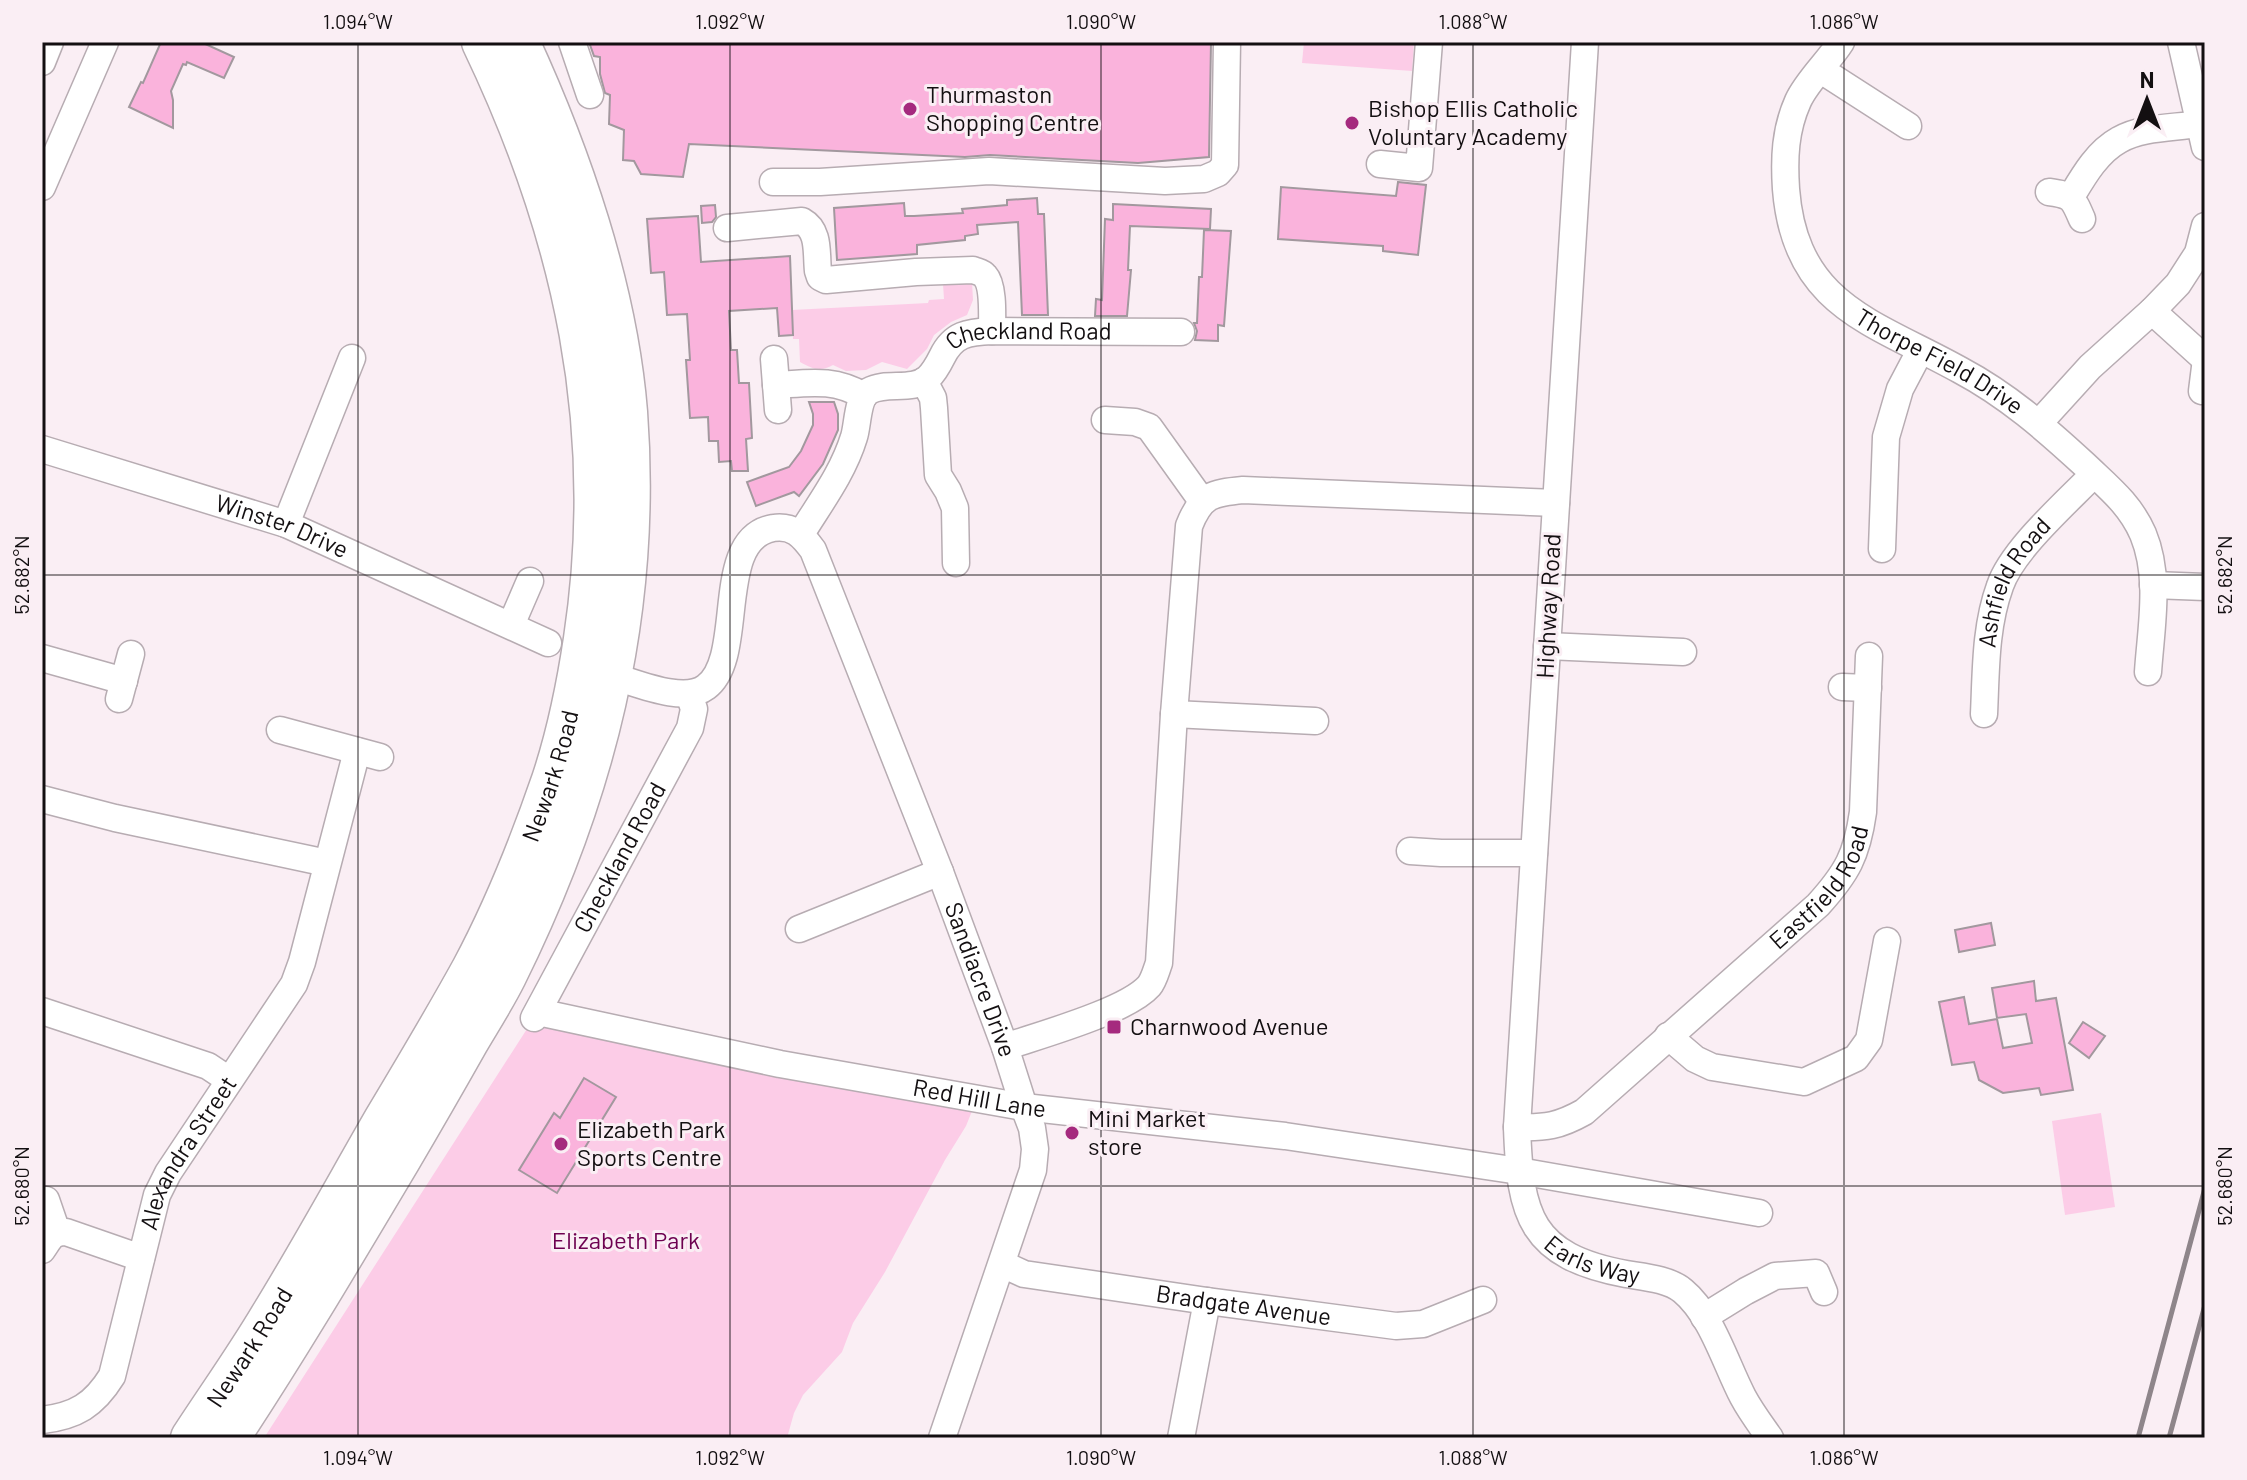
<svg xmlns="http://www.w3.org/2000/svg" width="2247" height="1480" font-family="Barlow,sans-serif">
	<rect width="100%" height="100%" fill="#faeef4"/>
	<g fill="#fccce7">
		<polygon points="1304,42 1414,42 1412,71 1302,63"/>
		<path d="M972,282L973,300L967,315L951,322L934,335L927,349L907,369L882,362L866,370L846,371L833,365C821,372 812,369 800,362L799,339H793L792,310L928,303L929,300L944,299L943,284Z"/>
		<polygon points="534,1018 974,1106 966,1126 945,1160 885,1272 853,1323 842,1352 803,1395 794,1413 787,1438 264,1438"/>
		<polygon points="2101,1113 2115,1207 2065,1215 2052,1121"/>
	</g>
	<g fill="#fab3dc" stroke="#a2989e" stroke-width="2">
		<polygon points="161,42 201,42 234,57 224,78 187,62 186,65 183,64 171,91 173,100 173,128 129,107 141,82 143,83"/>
		<polygon points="589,42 1211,42 1209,157 1138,163 990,155 965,157 689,144 683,177 641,174 634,161 623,160 624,130 609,124 610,95 605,93 600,74 600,57 594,56"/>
		<polygon points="1398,182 1426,185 1418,255 1383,251 1383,246 1278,239 1281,187 1396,196"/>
		<polygon points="1037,198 1038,214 1044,214 1048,315 1022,315 1018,222 977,225 978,234 965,236 965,240 917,245 917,254 837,260 834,208 904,203 905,216 914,216 963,213 962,209 1007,205 1007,200"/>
		<polygon points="1113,204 1211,209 1210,229 1130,226 1128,270 1131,270 1127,316 1095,316 1096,299 1102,300 1105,219 1113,220"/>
		<polygon points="715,205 716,217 712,222 702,223 701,206"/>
		<polygon points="698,216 701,262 790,256 793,335 779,336 777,308 729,311 731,350 737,350 739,383 749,383 752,438 746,439 748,471 732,471 731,461 719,462 718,441 709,441 708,417 690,418 686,360 690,360 687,314 667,315 664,272 651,273 647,219"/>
		<polygon points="1204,230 1231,231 1224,326 1218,325 1218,341 1195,340 1197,331 1194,323 1197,323 1199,277 1202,277"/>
		<polygon points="809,402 834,402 838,414 838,430 823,464 799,496 794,492 756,506 747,482 789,467 801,451 813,425 813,414"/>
		<polygon points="1991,923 1995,945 1959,952 1955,930"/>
		<polygon points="2034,981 2036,1001 2056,998 2073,1090 2041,1095 2039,1088 2003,1093 1979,1080 1974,1062 1952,1065 1939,1002 1964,997 1969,1024 1997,1019 2003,1048 2032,1043 2026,1014 1997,1018 1992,988"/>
		<polygon points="2083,1022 2105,1036 2089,1058 2069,1043"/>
		<polygon points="584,1078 616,1097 557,1193 519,1170 554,1113 560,1118"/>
	</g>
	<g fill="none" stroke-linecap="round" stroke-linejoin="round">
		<g stroke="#b7acb2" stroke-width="29">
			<g id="minor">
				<polyline points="572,42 590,95"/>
				<path id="s1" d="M1585,42L1517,1127C1520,1216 1530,1256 1626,1274C1644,1277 1669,1279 1683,1291C1712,1315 1726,1365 1743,1397C1751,1412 1761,1425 1770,1438"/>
				<path id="s2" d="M1841,42C1829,61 1807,81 1798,101C1785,130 1784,158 1786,189C1795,306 1874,322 1960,370C2007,395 2046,429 2085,465C2108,487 2130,504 2143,534C2161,577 2151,627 2148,672"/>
				<polyline points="2181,42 2205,147"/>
				<polyline points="42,62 50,42"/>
				<polyline points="1821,70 1908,126"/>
				<polyline points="1380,164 1419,168 1429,42"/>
				<polyline points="773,182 820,182 989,171 1165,181 1204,179 1218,173 1225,165 1227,42"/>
				<polyline points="42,187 105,42"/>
				<path d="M2049,192C2072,195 2073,198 2082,219"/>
				<path d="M2071,197C2083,177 2097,152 2119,140C2141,127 2173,128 2198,124"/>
				<path d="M727,228L802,221C820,231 816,253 818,271L820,277L826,280L916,272L973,270C978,272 982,272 985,276C994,286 992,318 992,331"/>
				<polyline points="2152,311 2205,359"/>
				<polyline points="774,359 778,410"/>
				<polyline points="924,381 933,398 934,408 938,475 948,491 955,508 956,563"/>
				<path d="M776,385C809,383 834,378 864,396"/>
				<polyline points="2202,391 2205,367"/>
				<polyline points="1105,420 1135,422 1149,427 1202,501"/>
				<polyline points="2039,423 2090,367 2152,311 2178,284 2198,253 2205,226"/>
				<path id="s3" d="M42,449L286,524L548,643"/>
				<polyline points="286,524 352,358"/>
				<path id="s4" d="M801,534C820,503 843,473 854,437C858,425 857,398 869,391C887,381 912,392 928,378C934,372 938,365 942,357C953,334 968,332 992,331L1181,332"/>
				<polyline points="1882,549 1886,437 1900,389 1920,351"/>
				<polyline points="2153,585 2205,587"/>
				<polyline points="511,625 530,581"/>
				<polyline points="1547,646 1683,652"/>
				<polyline points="42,658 124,681"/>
				<path id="s5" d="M612,676C637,683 684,704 706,687C747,657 712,539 773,528C793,525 802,535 813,550L940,872L1005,1047L1024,1107L1032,1128L1035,1149L1033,1170L942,1438"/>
				<polyline points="1842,687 1868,688"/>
				<polyline points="119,699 131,654"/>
				<polyline points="1174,714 1315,721"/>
				<path id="s6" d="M1984,714C1986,672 1985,627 2000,586C2012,550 2067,502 2094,474"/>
				<polyline points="280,730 380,757"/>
				<polyline points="42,799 115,818 327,863"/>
				<polyline points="1410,851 1441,853 1534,853"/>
				<polyline points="799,929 940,872"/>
				<polyline points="42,1011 208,1066 229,1080"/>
				<path id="s7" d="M538,1012L780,1064L1024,1107L1285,1136L1519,1171L1759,1213"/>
				<path id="s8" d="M534,1018L690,728L694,709L689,694"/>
				<polyline points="1668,1036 1695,1059 1712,1067 1804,1082 1856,1058 1869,1040 1887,941"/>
				<path d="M1005,1047C1040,1035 1127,1011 1149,986C1154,980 1156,971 1159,963L1174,714L1189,526C1201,495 1212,493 1243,490L1556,503"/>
				<path id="s9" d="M1517,1127C1546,1128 1559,1126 1584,1112L1818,905C1847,873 1857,855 1863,812L1869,656"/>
				<polyline points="46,1200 57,1232"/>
				<path d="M42,1250C50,1239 51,1232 66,1232L141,1258"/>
				<path id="s10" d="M1002,1264L1024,1274L1207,1301L1396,1326L1423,1324L1483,1300"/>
				<polyline points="1704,1317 1746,1291 1775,1276 1816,1273 1824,1292"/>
				<path id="s11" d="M42,1420C76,1416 94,1405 112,1376L157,1195L168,1173L294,984L302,962L357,751"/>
				<polyline points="1181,1438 1207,1301"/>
			</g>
		</g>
		<g stroke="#b7acb2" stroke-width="43">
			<g id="highway">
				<path id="s12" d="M191,1438C217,1398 245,1359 270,1317C310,1252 346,1186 384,1120C414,1070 444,1020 472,969C504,909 530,844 552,780C567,735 577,686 584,639C616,427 574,234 482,42"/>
				<path d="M229,1438C289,1347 344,1254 400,1160C423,1121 446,1081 468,1042C481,1020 495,998 506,976C595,796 642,614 627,412C617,288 571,155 519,42"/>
			</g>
		</g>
		<use href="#minor" stroke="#fff" stroke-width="26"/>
		<use href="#highway" stroke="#fff" stroke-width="40"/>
		<g stroke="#8e858a" stroke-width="5">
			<polyline points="2138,1438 2205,1188"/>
			<polyline points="2169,1438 2205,1305"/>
		</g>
	</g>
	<path fill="none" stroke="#130f11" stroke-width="2" stroke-opacity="0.45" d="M358,42V1438M730,42V1438M1101,42V1438M1473,42V1438M1844,42V1438M42,575H2205M42,1186H2205"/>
	<g fill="#a52a7e" stroke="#faeef4" stroke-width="3">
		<circle cx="910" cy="109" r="8"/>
		<circle cx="1352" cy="123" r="8"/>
		<rect x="1106" y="1019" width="16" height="16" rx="4"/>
		<circle cx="1072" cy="1133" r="8"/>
		<circle cx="561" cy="1144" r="8"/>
	</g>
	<g text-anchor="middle" stroke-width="6" stroke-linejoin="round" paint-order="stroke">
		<g font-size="24" fill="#130f11" stroke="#faeef4" text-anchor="start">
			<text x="926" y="103">Thurmaston<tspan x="926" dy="28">Shopping Centre</tspan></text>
			<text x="1368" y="117">Bishop Ellis Catholic<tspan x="1368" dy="28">Voluntary Academy</tspan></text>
			<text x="1130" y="1035">Charnwood Avenue</text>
			<text x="1088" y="1127">Mini Market<tspan x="1088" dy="28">store</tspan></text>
			<text x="577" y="1138">Elizabeth Park<tspan x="577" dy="28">Sports Centre</tspan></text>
		</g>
		<g font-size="24" fill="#130f11" stroke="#faeef4">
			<text dy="8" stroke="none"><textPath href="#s4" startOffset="344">Checkland Road</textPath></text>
			<text dy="8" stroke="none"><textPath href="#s2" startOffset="408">Thorpe Field Drive</textPath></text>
			<text dy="8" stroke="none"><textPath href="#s3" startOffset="252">Winster Drive</textPath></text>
			<text dy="8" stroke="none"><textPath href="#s6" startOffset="138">Ashfield Road</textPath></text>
			<text transform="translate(1549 606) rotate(-87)" y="8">Highway Road</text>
			<text dy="8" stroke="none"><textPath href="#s12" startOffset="756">Newark Road</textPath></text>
			<text dy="8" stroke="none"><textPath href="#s8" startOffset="182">Checkland Road</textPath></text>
			<text dy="8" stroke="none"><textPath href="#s9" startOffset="398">Eastfield Road</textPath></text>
			<text dy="8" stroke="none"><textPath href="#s5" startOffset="790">Sandiacre Drive</textPath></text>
			<text dy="8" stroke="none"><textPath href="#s7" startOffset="450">Red Hill Lane</textPath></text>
			<text dy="8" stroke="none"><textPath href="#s11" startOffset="324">Alexandra Street</textPath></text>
			<text dy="8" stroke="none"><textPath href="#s1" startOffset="1258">Earls Way</textPath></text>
			<text dy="8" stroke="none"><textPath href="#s10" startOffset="246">Bradgate Avenue</textPath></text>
			<text dy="8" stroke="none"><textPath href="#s12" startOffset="108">Newark Road</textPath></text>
		</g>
		<g font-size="24" fill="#6d0150" stroke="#faeef4">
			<text x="626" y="1249">Elizabeth Park</text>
		</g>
	</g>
	<rect width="2247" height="1480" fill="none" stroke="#faeef4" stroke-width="88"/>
	<g transform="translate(2147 100)" stroke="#faeef4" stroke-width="6" paint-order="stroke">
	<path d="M0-6L14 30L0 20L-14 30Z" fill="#130f11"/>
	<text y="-12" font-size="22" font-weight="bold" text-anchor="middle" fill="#130f11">N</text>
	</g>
	<rect x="44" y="44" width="2159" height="1392" fill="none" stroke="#130f11" stroke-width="3"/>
	<g font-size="20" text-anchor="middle" fill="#130f11">
		<text x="358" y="29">1.094°W</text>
		<text x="730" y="29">1.092°W</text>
		<text x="1101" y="29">1.090°W</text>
		<text x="1473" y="29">1.088°W</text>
		<text x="1844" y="29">1.086°W</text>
		<text transform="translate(22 575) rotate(-90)" y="7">52.682°N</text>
		<text transform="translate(2225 575) rotate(-90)" y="7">52.682°N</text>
		<text transform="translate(22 1186) rotate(-90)" y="7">52.680°N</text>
		<text transform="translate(2225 1186) rotate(-90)" y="7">52.680°N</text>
		<text x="358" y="1465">1.094°W</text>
		<text x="730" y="1465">1.092°W</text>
		<text x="1101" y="1465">1.090°W</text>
		<text x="1473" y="1465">1.088°W</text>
		<text x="1844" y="1465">1.086°W</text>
	</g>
</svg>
